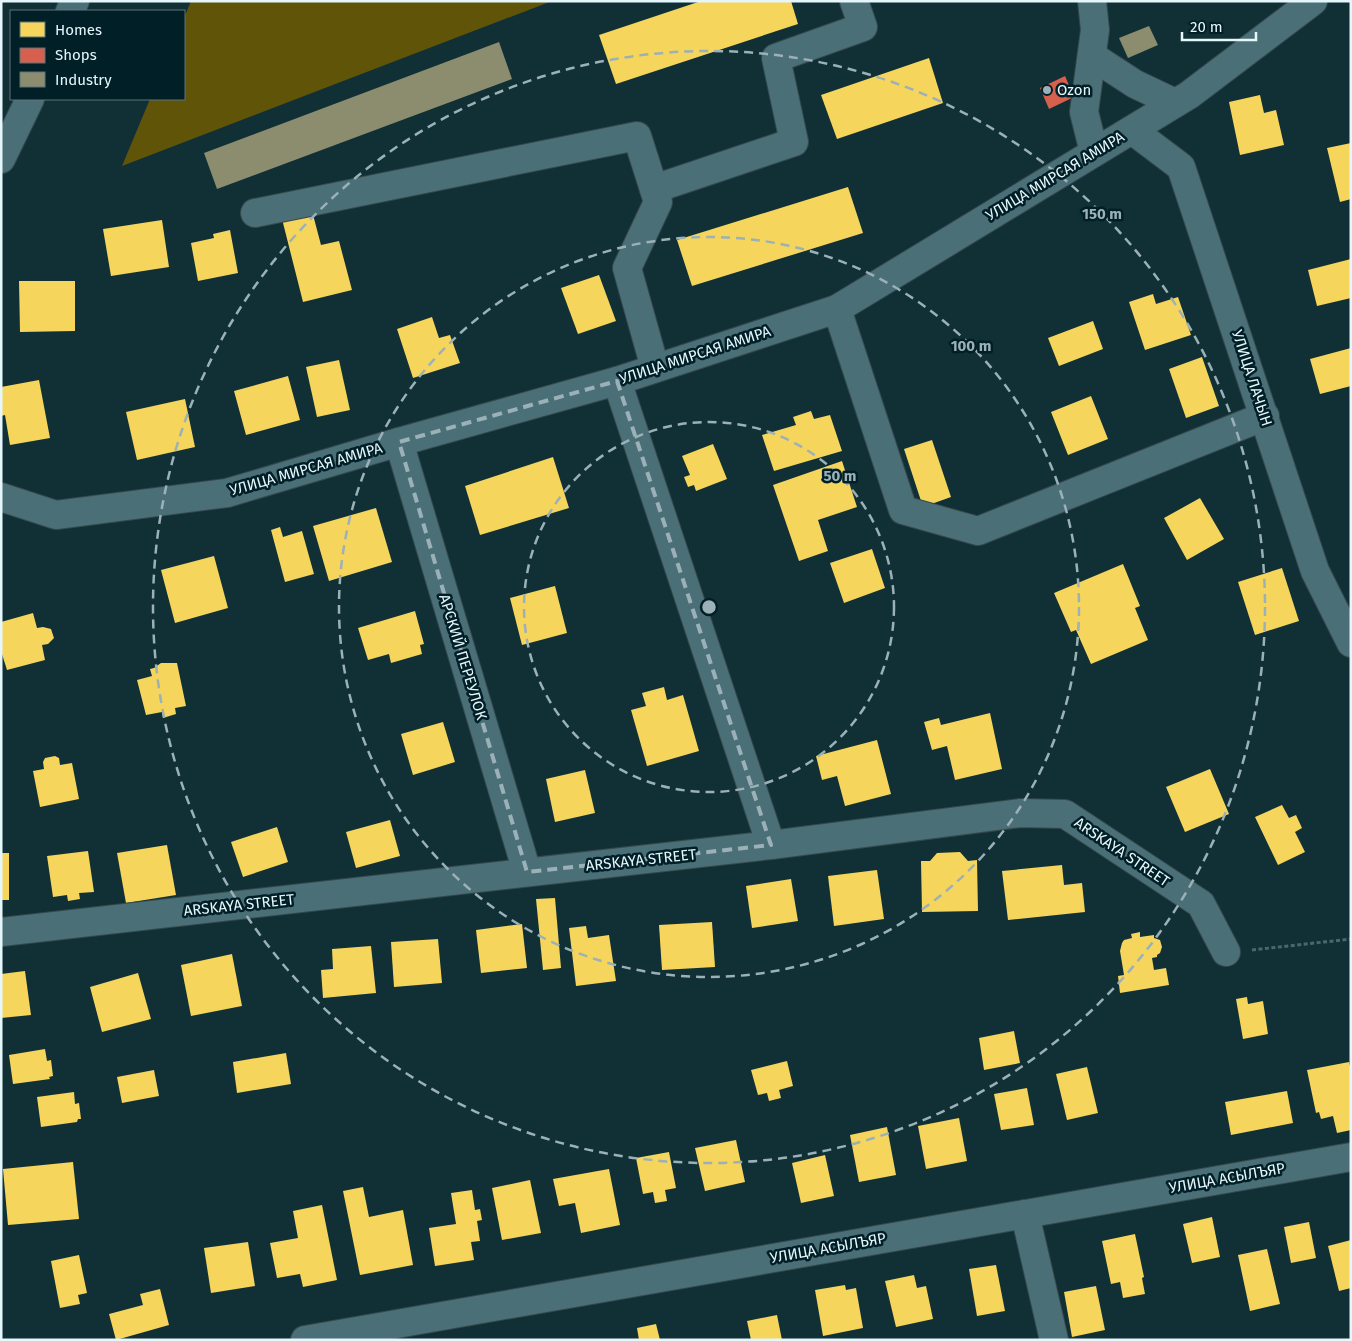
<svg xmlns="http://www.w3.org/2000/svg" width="1352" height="1341" font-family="'Fira Sans',sans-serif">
	<rect width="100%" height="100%" fill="#103036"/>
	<polygon fill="#605409" points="191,1 552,1 122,166 150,99 184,99 184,18"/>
	<g fill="#f6d55c">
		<polygon points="701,1 791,1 798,24 616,84 599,35"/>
		<polygon points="929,58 943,103 837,139 821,95"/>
		<polygon points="1260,95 1264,113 1276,110 1284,145 1240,155 1229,102"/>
		<polygon points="1351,143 1351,199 1340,202 1327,148"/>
		<polygon points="848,187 863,233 692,286 677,240"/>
		<polygon points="311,207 321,245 339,241 352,290 303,302 281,215"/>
		<polygon points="162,220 169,267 111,276 103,229"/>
		<polygon points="230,230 238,273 198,281 191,243 214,238 213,234"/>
		<polygon points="1351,259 1351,298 1317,306 1308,270"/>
		<polygon points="599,275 616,321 578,334 561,288"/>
		<polygon points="19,281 75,281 75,331 20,332"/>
		<polygon points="1153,294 1156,304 1178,297 1191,335 1145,350 1129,302"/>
		<polygon points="432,317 439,338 450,335 460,363 413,378 397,329"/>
		<polygon points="1093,321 1103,349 1059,366 1048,338"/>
		<polygon points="1351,348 1351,386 1320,394 1310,359"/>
		<polygon points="1202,357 1219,406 1186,418 1169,369"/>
		<polygon points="339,360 350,410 317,417 306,367"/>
		<polygon points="288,376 300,420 246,435 234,391"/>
		<polygon points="39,380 50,438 10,445 5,415 1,416 1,387"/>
		<polygon points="1091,396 1108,439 1068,455 1051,412"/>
		<polygon points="185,399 195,447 137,460 126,412"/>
		<polygon points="811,411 814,419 830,415 842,451 774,471 762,435 796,425 793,417"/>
		<polygon points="932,440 951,497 923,507 904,449"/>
		<polygon points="713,444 727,479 696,491 694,485 688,487 684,477 690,475 682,456"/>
		<polygon points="553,457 569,508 480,535 465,486"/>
		<polygon points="842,461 857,507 818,520 828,551 799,561 773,485"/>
		<polygon points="1200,498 1224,539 1187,560 1164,518"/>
		<polygon points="376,508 392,562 329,581 313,526"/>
		<polygon points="280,527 283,537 302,531 314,574 285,582 271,530"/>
		<polygon points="872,549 885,588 844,603 830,563"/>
		<polygon points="214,556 228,608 175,623 161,570"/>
		<polygon points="1123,564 1140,606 1135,608 1148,640 1091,664 1076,630 1071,632 1054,593"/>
		<polygon points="1282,568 1299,621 1255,635 1238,582"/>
		<polygon points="555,586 567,633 522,645 510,598"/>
		<polygon points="415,611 424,644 420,645 422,654 391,663 389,654 368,660 358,628"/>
		<polygon points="33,613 37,628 43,627 51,629 54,638 48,644 42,645 45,660 7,670 1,651 1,622"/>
		<polygon points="161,663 177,663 186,706 175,708 176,714 163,718 162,712 146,715 137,680 152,676 150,669 154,668"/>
		<polygon points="664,687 667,700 683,695 699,751 647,766 631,710 646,706 642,693"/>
		<polygon points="990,713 1002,769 955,780 947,746 932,750 924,722 939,718 941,725"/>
		<polygon points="443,722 455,762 413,775 401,734"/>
		<polygon points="877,740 891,794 845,806 837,776 822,780 816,756"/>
		<polygon points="55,756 59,758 60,765 72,763 79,799 40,807 33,771 44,769 43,762 45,758"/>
		<polygon points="1210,769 1229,814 1185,832 1166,787"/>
		<polygon points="585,770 595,813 555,822 546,779"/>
		<polygon points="1282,805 1289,818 1296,815 1302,828 1295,832 1305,852 1278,865 1255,817"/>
		<polygon points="390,820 400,856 356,868 346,832"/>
		<polygon points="277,827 288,862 243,877 231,842"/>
		<polygon points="167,845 176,895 126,903 117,853"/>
		<polygon points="88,851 94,892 79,893 80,899 68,901 67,895 53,897 47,856"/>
		<polygon points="960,852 968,861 977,860 978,911 922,912 921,861 930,861 937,853"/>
		<rect x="1" y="853" width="8" height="47"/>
		<polygon points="1062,865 1064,885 1082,883 1085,912 1008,920 1002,871"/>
		<polygon points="877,870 884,919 834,926 828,876"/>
		<polygon points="791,879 798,921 752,928 746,886"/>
		<polygon points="555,898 561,968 543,970 536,899"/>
		<polygon points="712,922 715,967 662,970 659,925"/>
		<polygon points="522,924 527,968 481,973 476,930"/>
		<polygon points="586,926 588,938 609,935 616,981 576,986 569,928"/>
		<polygon points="1140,932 1140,937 1154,935 1154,938 1160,940 1162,947 1160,953 1157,955 1157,957 1152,958 1154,970 1166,968 1169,985 1120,993 1118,976 1124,975 1120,951 1122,943 1124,940 1132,938 1131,934"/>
		<polygon points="438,939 442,983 394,987 391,942"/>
		<polygon points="371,946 376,993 323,998 321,970 333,969 332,949"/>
		<polygon points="232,954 242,1006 191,1016 181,965"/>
		<polygon points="25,971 31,1015 1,1018 1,974"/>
		<polygon points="138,973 151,1019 102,1032 90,987"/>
		<polygon points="1247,997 1248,1004 1263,1001 1268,1034 1243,1039 1236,999"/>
		<polygon points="1014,1031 1020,1063 984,1070 979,1038"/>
		<polygon points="45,1049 47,1061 51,1060 53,1076 49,1077 50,1079 13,1084 9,1055"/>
		<polygon points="286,1053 291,1084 237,1093 233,1062"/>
		<polygon points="787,1061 793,1086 779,1090 781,1098 769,1101 767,1093 758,1095 751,1070"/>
		<polygon points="1349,1062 1351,1071 1351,1130 1337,1133 1333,1116 1321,1119 1319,1112 1316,1113 1307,1070"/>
		<polygon points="1087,1067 1098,1113 1067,1120 1056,1074"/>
		<polygon points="154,1070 159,1096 122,1103 117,1077"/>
		<polygon points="1027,1088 1034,1125 1001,1130 994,1094"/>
		<polygon points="1287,1091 1293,1123 1231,1135 1225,1102"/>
		<polygon points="74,1092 75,1104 79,1103 81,1119 78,1119 77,1122 41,1127 37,1097"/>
		<polygon points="959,1118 967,1161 926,1169 918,1126"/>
		<polygon points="887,1127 896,1175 859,1182 850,1135"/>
		<polygon points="736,1140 745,1182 705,1191 695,1148"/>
		<polygon points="669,1152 676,1188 665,1190 667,1201 655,1203 653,1192 643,1194 636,1158"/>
		<polygon points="825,1155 834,1196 801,1203 792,1163"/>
		<polygon points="73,1162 79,1219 8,1225 3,1169"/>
		<polygon points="609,1169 620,1225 581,1233 575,1203 559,1206 553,1179"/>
		<polygon points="530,1180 541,1233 502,1240 492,1188"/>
		<polygon points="363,1187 369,1217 403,1210 413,1265 360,1275 343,1191"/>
		<polygon points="472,1190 475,1210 480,1209 482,1220 477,1221 480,1241 471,1242 474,1260 435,1266 429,1228 456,1224 451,1193"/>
		<polygon points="322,1205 337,1280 303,1287 300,1274 277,1278 270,1243 298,1238 293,1211"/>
		<polygon points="1212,1217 1220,1257 1192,1263 1183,1224"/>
		<polygon points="1309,1222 1316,1258 1291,1263 1284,1227"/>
		<polygon points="1135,1234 1144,1277 1142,1278 1145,1294 1123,1298 1120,1282 1111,1284 1102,1241"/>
		<polygon points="1351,1240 1351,1288 1339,1291 1328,1246"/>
		<polygon points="248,1242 255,1286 211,1293 204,1248"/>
		<polygon points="1267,1249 1280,1304 1250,1311 1238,1255"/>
		<polygon points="79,1255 87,1293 78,1295 80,1304 60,1308 51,1261"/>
		<polygon points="996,1265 1005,1311 977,1316 969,1269"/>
		<polygon points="914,1275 917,1288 926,1286 933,1319 896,1327 885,1281"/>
		<polygon points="845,1285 846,1290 856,1288 863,1328 823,1336 815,1290"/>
		<polygon points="1096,1286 1105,1330 1072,1337 1064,1292"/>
		<polygon points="160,1289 169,1325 116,1340 109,1314 143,1305 140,1294"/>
		<polygon points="777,1315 782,1340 751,1340 747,1321"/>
		<polygon points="656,1324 660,1340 639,1340 637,1328"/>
	</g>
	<polygon fill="#d6604d" points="1065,76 1074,97 1049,109 1040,88"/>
	<g fill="#8c8c6e">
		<polygon points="1149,26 1158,45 1128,58 1119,38"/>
		<polygon points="499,42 512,79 217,189 204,153"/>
	</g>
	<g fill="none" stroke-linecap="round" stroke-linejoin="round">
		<g stroke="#35494d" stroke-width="30">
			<g id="minor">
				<polyline points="1092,1 1095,30 1084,112 1094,152"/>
				<polyline points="70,11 75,1"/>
				<polyline points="1092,56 1135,84 1175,103"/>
				<polyline points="1132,130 1181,167 1315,571 1351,643"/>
				<polyline points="1,159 30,99"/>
				<polyline points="654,189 794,142 776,58 863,27 854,1"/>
				<polyline points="255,213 637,136 658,202 627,268 655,368"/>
				<polyline points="837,309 903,510 978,531 1265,416"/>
				<polyline points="617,381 771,845"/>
				<polyline points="399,442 527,872"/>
				<polyline points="1,497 56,515 227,493 399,442 617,381 837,309 1189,95 1313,1"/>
				<polyline points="1,932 771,845 1020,813 1065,814 1201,904 1226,952"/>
				<polyline points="1025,1214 1054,1340"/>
				<polyline points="305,1340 1351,1157"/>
			</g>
		</g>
		<polyline stroke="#4b676d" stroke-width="3" stroke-dasharray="4 2.5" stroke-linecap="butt" points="1252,950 1351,939"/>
		<use href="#minor" stroke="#4b6f77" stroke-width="28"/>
	</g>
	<path fill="none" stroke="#9bb1b7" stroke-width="4" stroke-dasharray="10 6" stroke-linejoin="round" d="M617,381L771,845L527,872L399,442Z"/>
	<g fill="none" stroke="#9bb1b7" stroke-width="2.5" stroke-dasharray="9 6">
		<circle cx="709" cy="607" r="185"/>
		<circle cx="709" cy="607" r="370"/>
		<circle cx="709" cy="607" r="556"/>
	</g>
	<circle fill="#9bb1b7" stroke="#001f27" stroke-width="2" cx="1047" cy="90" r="5"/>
	<g text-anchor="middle" stroke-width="5" stroke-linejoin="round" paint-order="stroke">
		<g font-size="15" fill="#e6f7fc" stroke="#001f27" text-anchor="start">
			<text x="1057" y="95">Ozon</text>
		</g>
		<g font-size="15" fill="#e6f7fc" stroke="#001f27">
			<text transform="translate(1055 176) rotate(-31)" y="5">УЛИЦА МИРСАЯ АМИРА</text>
			<text transform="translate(695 355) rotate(-18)" y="5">УЛИЦА МИРСАЯ АМИРА</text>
			<text transform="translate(1252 378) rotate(72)" y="5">УЛИЦА ЛАЧЫН</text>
			<text transform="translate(306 469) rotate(-16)" y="5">УЛИЦА МИРСАЯ АМИРА</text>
			<text transform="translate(463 657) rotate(73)" y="5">АРСКИЙ ПЕРЕУЛОК</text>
			<text transform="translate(1122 852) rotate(34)" y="5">ARSKAYA STREET</text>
			<text transform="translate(641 860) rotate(-6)" y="5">ARSKAYA STREET</text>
			<text transform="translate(239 905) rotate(-6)" y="5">ARSKAYA STREET</text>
			<text transform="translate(1227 1178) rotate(-10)" y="5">УЛИЦА АСЫЛЪЯР</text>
			<text transform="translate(828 1248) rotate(-10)" y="5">УЛИЦА АСЫЛЪЯР</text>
		</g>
	</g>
	<circle cx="709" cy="607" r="8" fill="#9bb1b7" stroke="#001f27" stroke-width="2.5"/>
	<g font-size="15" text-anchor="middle" font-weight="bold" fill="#9bb1b7" stroke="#001f27" stroke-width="5" stroke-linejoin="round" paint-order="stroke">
		<text x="1102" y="219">150 m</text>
		<text x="971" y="351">100 m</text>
		<text x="840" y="481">50 m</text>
	</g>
	<rect width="1352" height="1341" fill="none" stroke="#e6f7fc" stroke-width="5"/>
	<rect x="10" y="10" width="175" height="90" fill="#001f27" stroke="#5c757c"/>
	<rect x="20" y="22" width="25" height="15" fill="#f6d55c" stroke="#5c757c"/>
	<text x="55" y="35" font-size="15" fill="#e6f7fc">Homes</text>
	<rect x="20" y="48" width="25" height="15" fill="#d6604d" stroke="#5c757c"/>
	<text x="55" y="60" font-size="15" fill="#e6f7fc">Shops</text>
	<rect x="20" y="72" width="25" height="15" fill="#8c8c6e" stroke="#5c757c"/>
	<text x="55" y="85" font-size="15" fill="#e6f7fc">Industry</text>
	<path d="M1182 32v8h74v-8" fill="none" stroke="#e6f7fc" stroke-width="2.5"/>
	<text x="1190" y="32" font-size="15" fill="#e6f7fc" stroke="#001f27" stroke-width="4" paint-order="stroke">20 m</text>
</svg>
